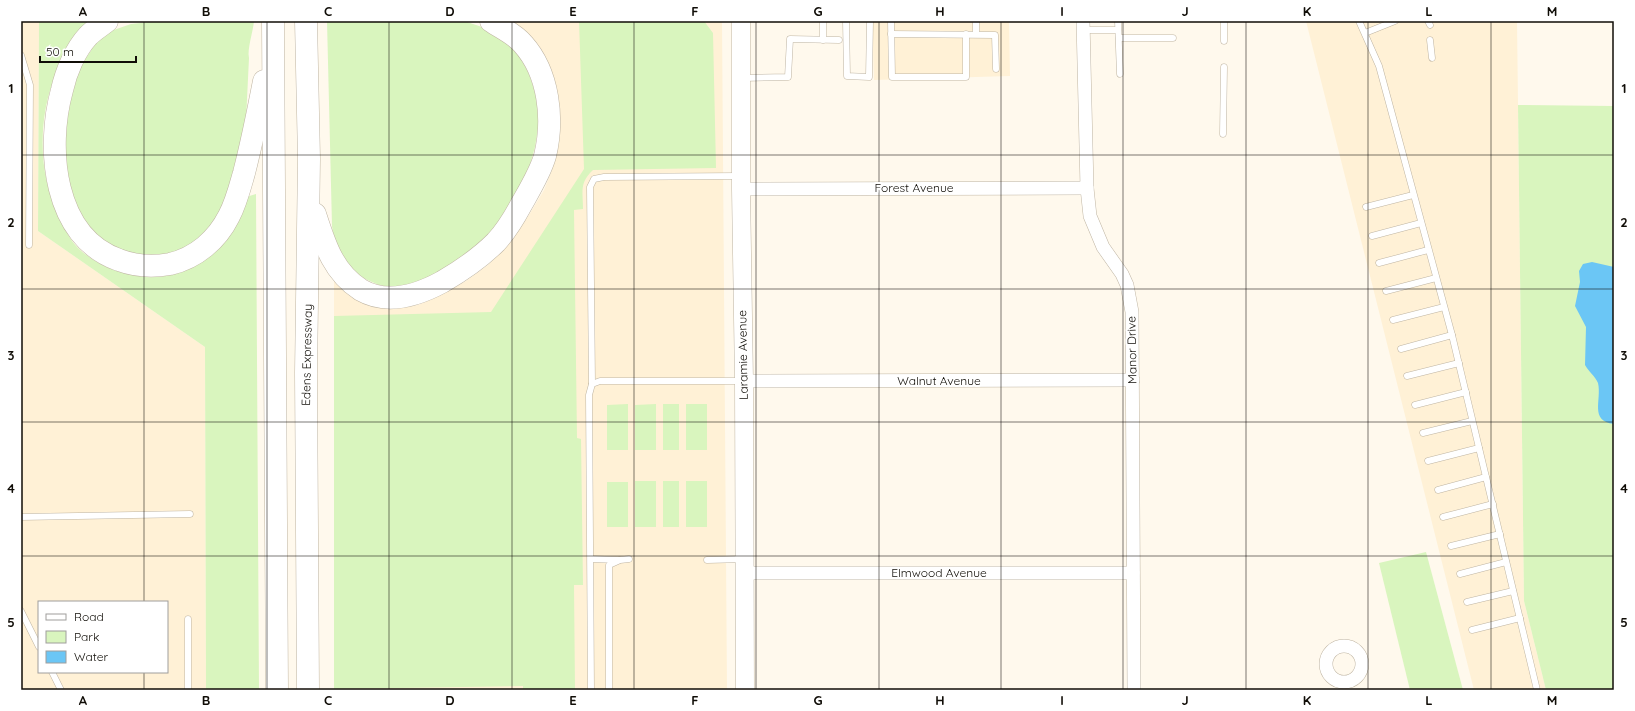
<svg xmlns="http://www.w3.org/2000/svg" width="1635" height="711" font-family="Quicksand,sans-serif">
	<rect width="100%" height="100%" fill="#fff9ed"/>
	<g fill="#fff1d6" fill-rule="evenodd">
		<path d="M21,21H39L38,231L205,347L206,690H21ZM39,602H167V672H39Z"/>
		<polygon points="507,21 722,21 727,690 334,690 334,281 397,308 418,305 443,294 466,281 488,265 508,245 529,215 544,190 552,170 558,138 559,104 554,79 541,54"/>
		<polygon points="872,21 1009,21 1010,76 874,80"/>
		<polygon points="1306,21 1517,21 1524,601 1546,690 1474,690"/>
	</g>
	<g fill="#d9f5be">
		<path d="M39,21H96C87,33 78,45 69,58C65,63 59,69 56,75C42,104 39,150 47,182C50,195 55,207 60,219C65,229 70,240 78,248C97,266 120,274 146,277C171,279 199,268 217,250C232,236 238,215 246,197L256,194L259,690H206L205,347L38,231Z"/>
		<path d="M159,21H254C253,32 247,49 249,58L246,120L240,148L225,200L215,221L205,235L192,245L174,253L158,256L126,253L97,237L86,222L75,203L67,179L63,151L66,106L83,61L91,51L93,43L102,34L131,24Z"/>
		<polygon points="327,21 464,21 482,27 500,37 518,53 529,74 537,98 539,122 535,147 528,172 503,220 472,252 430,280 395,288 379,285 363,278 348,267 334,240 332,226"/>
		<path d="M579,21H704L713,33L716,168L593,170C579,183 583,192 583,209L574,210L577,438L581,439L583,585H574L575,690H523V686L334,689V316L491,312L584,169Z"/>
		<polygon points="1518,105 1614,106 1614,690 1546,690 1524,601"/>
		<polygon points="628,404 628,450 607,450 607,405"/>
		<polygon points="656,404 656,450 635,450 635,405"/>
		<rect x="663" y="404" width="16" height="46"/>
		<rect x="686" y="404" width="21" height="46"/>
		<rect x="635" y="481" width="21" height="46"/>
		<rect x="663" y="481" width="16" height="46"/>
		<rect x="686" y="481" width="21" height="46"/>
		<rect x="607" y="482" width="21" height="45"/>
		<polygon points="1426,552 1463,690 1410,690 1379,563"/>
	</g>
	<path fill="#6bc6f5" d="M1592,262L1614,267V424C1589,421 1602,400 1598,383C1595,376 1589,372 1585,365L1586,327L1575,306L1580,282L1579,271L1583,264Z"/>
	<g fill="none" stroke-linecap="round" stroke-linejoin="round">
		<g stroke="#bfb5a3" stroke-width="7">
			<g id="lane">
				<polyline points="846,21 847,76 869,77 870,21"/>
				<polyline points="891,21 892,77 966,77 966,34"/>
				<polyline points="976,21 976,34"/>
				<polyline points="1118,21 1120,74"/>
				<polyline points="1359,21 1379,66 1452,335 1537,690"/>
				<polyline points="1428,21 1430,25"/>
				<polyline points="1083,30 1118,30"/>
				<polyline points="1365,33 1395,21"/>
				<polyline points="891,34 995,35 996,69"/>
				<polyline points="1119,38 1173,38"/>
				<polyline points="823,40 823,21"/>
				<polyline points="1430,40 1432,58"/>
				<polyline points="1224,41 1224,21"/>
				<polyline points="21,55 30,85 29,245"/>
				<polyline points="743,78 788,77 790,39 839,40"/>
				<polyline points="1223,134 1224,67"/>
				<polyline points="1366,207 1413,195"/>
				<polyline points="1372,236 1421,223"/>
				<polyline points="1379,263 1428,250"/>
				<polyline points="1386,291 1436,278"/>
				<polyline points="1393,320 1444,307"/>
				<polyline points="1401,349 1452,335"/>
				<polyline points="1407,376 1459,363"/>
				<polyline points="592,384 590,187 594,179 604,177 739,176"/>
				<polyline points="1415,405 1466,392"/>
				<polyline points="1423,433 1472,421"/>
				<polyline points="1428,461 1479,448"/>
				<polyline points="1438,490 1486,477"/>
				<polyline points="21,517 190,514"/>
				<polyline points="1443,517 1493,504"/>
				<polyline points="1451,546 1500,534"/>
				<polyline points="591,559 619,560"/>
				<polyline points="707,560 744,559"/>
				<polyline points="1460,574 1506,562"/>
				<polyline points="1467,602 1513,591"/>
				<polyline points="21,611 39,647"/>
				<polyline points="188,619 188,690"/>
				<polyline points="1472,630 1520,618"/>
				<polyline points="52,672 61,690"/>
				<polyline points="591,690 589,395 592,384 600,381 742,381"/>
				<polyline points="609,690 609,565 620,560 629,559"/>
			</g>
		</g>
		<g stroke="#bfb5a3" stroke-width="14">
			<g id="street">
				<polyline points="1083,21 1087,188 1090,216 1103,247 1122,274 1127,285 1132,312 1134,690"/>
				<polyline points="741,189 1087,188"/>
				<polyline points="744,381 1133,380"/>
				<polyline points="745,573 1133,573"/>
				<circle cx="1344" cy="664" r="18"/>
			</g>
		</g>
		<g stroke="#bfb5a3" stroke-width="19">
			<polyline id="secondary" points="741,21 741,189 744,381 745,690"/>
		</g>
		<g stroke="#bfb5a3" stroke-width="23">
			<g id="highway">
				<path d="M107,21C101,26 94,30 88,36C75,50 66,72 62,90C46,148 53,237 119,260C135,266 153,267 170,264C196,258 217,240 229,216C236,203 240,187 244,173C252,142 258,112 264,81"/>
				<polyline points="273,21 277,690"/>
				<polyline points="306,21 309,159 306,373 308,690"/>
				<path d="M315,214C325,245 333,272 361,290C387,305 418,295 442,282C461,271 480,258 496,242C506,231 514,218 521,205C530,189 540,173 545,156C554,119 549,73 523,44C515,34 501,28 491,21"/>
			</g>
		</g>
		<use href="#lane" stroke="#fff" stroke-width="6"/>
		<use href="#street" stroke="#fff" stroke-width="13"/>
		<use href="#secondary" stroke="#fff" stroke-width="18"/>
		<use href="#highway" stroke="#fff" stroke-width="22"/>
	</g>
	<path fill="none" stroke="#100d07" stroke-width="1" stroke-opacity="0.55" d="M144,21V602M267,21V690M389,21V690M512,21V690M634,21V690M756,21V690M879,21V690M1001,21V690M1123,21V690M1246,21V690M1368,21V690M1491,21V690M21,155H1614M21,289H1614M21,422H1614M21,556H1614M144,672V690"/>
	<g text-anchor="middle" stroke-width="4" stroke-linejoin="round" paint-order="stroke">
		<g font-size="12" fill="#100d07" stroke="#fff">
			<text x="914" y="192">Forest Avenue</text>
			<text transform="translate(1132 350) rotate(-91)" y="4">Manor Drive</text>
			<text transform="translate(307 355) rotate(-89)" y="4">Edens Expressway</text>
			<text transform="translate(743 355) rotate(-91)" y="4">Laramie Avenue</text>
			<text x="939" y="385">Walnut Avenue</text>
			<text x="939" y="577">Elmwood Avenue</text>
		</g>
	</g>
	<rect width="1635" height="711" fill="none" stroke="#ffffff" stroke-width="44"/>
	<rect x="38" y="601" width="130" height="72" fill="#ffffff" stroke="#9f9e9c"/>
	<rect x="46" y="614" width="20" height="6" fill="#ffffff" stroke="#9f9e9c"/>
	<text x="74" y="621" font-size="12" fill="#100d07">Road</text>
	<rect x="46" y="631" width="20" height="12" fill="#d9f5be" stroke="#9f9e9c"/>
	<text x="74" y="641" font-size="12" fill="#100d07">Park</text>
	<rect x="46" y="651" width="20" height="12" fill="#6bc6f5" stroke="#9f9e9c"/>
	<text x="74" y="661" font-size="12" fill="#100d07">Water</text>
	<path d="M40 56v6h96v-6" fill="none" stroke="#100d07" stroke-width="2"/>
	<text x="46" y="56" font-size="12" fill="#100d07" stroke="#ffffff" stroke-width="3" paint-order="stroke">50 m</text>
	<rect x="22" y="22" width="1591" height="667" fill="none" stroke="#100d07" stroke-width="1.5"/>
	<g font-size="13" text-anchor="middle" font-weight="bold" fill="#100d07">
		<text x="83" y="16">A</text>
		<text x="206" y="16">B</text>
		<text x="328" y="16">C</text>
		<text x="450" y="16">D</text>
		<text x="573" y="16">E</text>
		<text x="695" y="16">F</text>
		<text x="818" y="16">G</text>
		<text x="940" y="16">H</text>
		<text x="1062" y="16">I</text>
		<text x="1185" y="16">J</text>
		<text x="1307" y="16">K</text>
		<text x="1429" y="16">L</text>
		<text x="1552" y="16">M</text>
		<text x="11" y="93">1</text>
		<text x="1624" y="93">1</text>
		<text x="11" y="227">2</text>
		<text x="1624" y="227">2</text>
		<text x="11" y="360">3</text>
		<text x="1624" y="360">3</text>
		<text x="11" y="493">4</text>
		<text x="1624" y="493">4</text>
		<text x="11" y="627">5</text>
		<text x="1624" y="627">5</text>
		<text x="83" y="705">A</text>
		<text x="206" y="705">B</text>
		<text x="328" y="705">C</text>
		<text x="450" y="705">D</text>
		<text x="573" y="705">E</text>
		<text x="695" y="705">F</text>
		<text x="818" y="705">G</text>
		<text x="940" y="705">H</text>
		<text x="1062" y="705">I</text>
		<text x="1185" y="705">J</text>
		<text x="1307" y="705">K</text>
		<text x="1429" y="705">L</text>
		<text x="1552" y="705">M</text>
	</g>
</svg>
